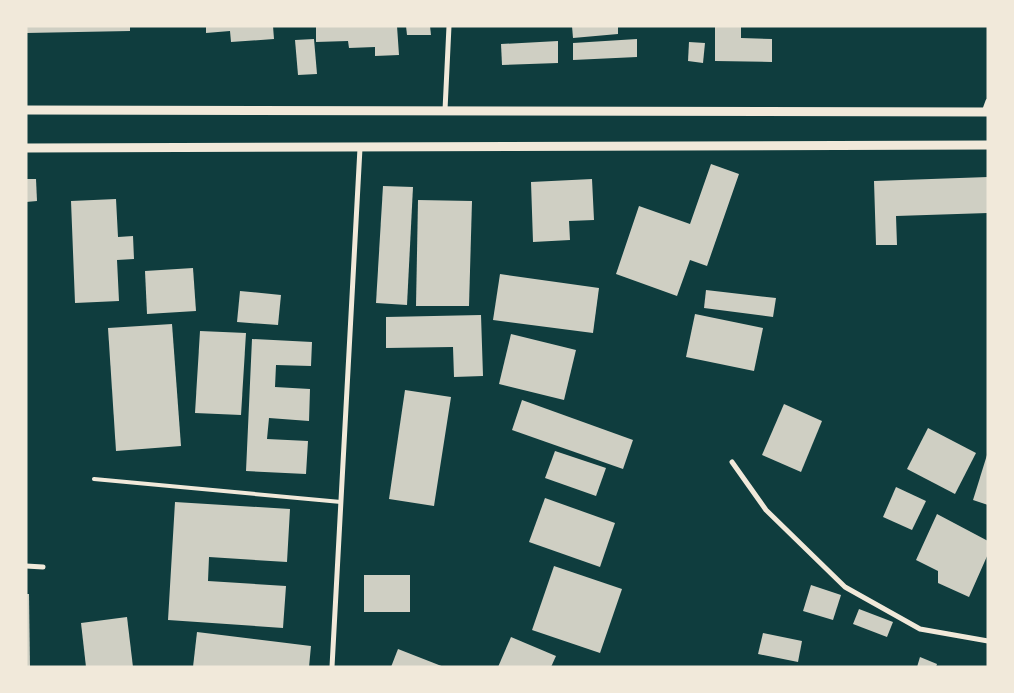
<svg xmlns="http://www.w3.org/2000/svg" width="1014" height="693" font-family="'IBM Plex Sans',sans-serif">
	<rect width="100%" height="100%" fill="#0f3d3e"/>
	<g fill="#cfcfc3">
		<polygon points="26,26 130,26 130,31 26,33"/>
		<polygon points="206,26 273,26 274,39 231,42 230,31 206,33"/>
		<polygon points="316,26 397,26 399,55 375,56 375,47 349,48 348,41 316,42"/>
		<polygon points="406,26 430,26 431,35 407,35"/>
		<polygon points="572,26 618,26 618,34 573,38"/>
		<polygon points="715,26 741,26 741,38 772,39 772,62 715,61"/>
		<polygon points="314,39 317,74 298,75 295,40"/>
		<polygon points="637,39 637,57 573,60 573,43"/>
		<polygon points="558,41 558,63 502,65 501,44"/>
		<polygon points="689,42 705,43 703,63 688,61"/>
		<polygon points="711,164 739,174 707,266 690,260 677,296 616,274 639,206 690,224"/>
		<polygon points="988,177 988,213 896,216 897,245 876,245 874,181"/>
		<polygon points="26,179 36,179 37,201 26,202"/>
		<polygon points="592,179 594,220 569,221 570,240 533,242 531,182"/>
		<polygon points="383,186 413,187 407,305 376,303"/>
		<polygon points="116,199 118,237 133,236 134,259 117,260 119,301 75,303 71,201"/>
		<polygon points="418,200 472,201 469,306 416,306"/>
		<polygon points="193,268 196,311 147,314 145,271"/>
		<polygon points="500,274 599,288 593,333 493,320"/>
		<polygon points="706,290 776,298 773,317 704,308"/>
		<polygon points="240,291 281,295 278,325 237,322"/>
		<polygon points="695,314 763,328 754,371 686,357"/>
		<polygon points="481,315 483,376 454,377 453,347 386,348 386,317"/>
		<polygon points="172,324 181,446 116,451 108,328"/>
		<polygon points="200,331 246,333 241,415 195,413"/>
		<polygon points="511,334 576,350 564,400 499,384"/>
		<polygon points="252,339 312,342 311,366 276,365 275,387 310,389 309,421 269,418 267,439 308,441 306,474 246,471"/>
		<polygon points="405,390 451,397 434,506 389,499"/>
		<polygon points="522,400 633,440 623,469 512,430"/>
		<polygon points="784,404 822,421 801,472 762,455"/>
		<polygon points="928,428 976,453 955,494 907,469"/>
		<polygon points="555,451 606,468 596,496 545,478"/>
		<polygon points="987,455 988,455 988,505 973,500"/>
		<polygon points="896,487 926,501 912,530 883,517"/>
		<polygon points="545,498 615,523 600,567 529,542"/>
		<polygon points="175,502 290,509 287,562 209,557 208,581 286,586 283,628 168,620"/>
		<polygon points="937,514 988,541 988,554 969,597 938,583 938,571 916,560"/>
		<polygon points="554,566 622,589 600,653 532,630"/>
		<rect x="364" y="575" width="46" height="37"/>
		<polygon points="811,585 841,595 833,620 803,611"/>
		<polygon points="26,594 29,594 30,667 26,667"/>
		<polygon points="859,609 893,622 887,637 853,624"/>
		<polygon points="127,617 133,667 86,667 81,623"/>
		<polygon points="197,632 311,646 309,667 193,667"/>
		<polygon points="763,633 802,641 798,662 758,654"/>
		<polygon points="511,637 556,656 551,667 498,667"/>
		<polygon points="398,649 444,667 391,667"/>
		<polygon points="920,657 937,664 936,667 917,667"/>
	</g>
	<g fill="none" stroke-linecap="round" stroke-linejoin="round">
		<polyline stroke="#f1e9da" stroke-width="4" points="94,479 341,502"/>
		<g stroke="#f1e9da" stroke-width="5">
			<polyline points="445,110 449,26"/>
			<polyline points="984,112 988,101"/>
			<polyline points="732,462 766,510 845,587 920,629 988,641"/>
			<polyline points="26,566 43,567"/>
			<polyline points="332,667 360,148"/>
		</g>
		<g stroke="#f1e9da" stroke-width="9">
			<polyline points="26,110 988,112"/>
			<polyline points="26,148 988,145"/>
		</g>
	</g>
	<rect width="1014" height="693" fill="none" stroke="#f1e9da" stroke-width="55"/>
</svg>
